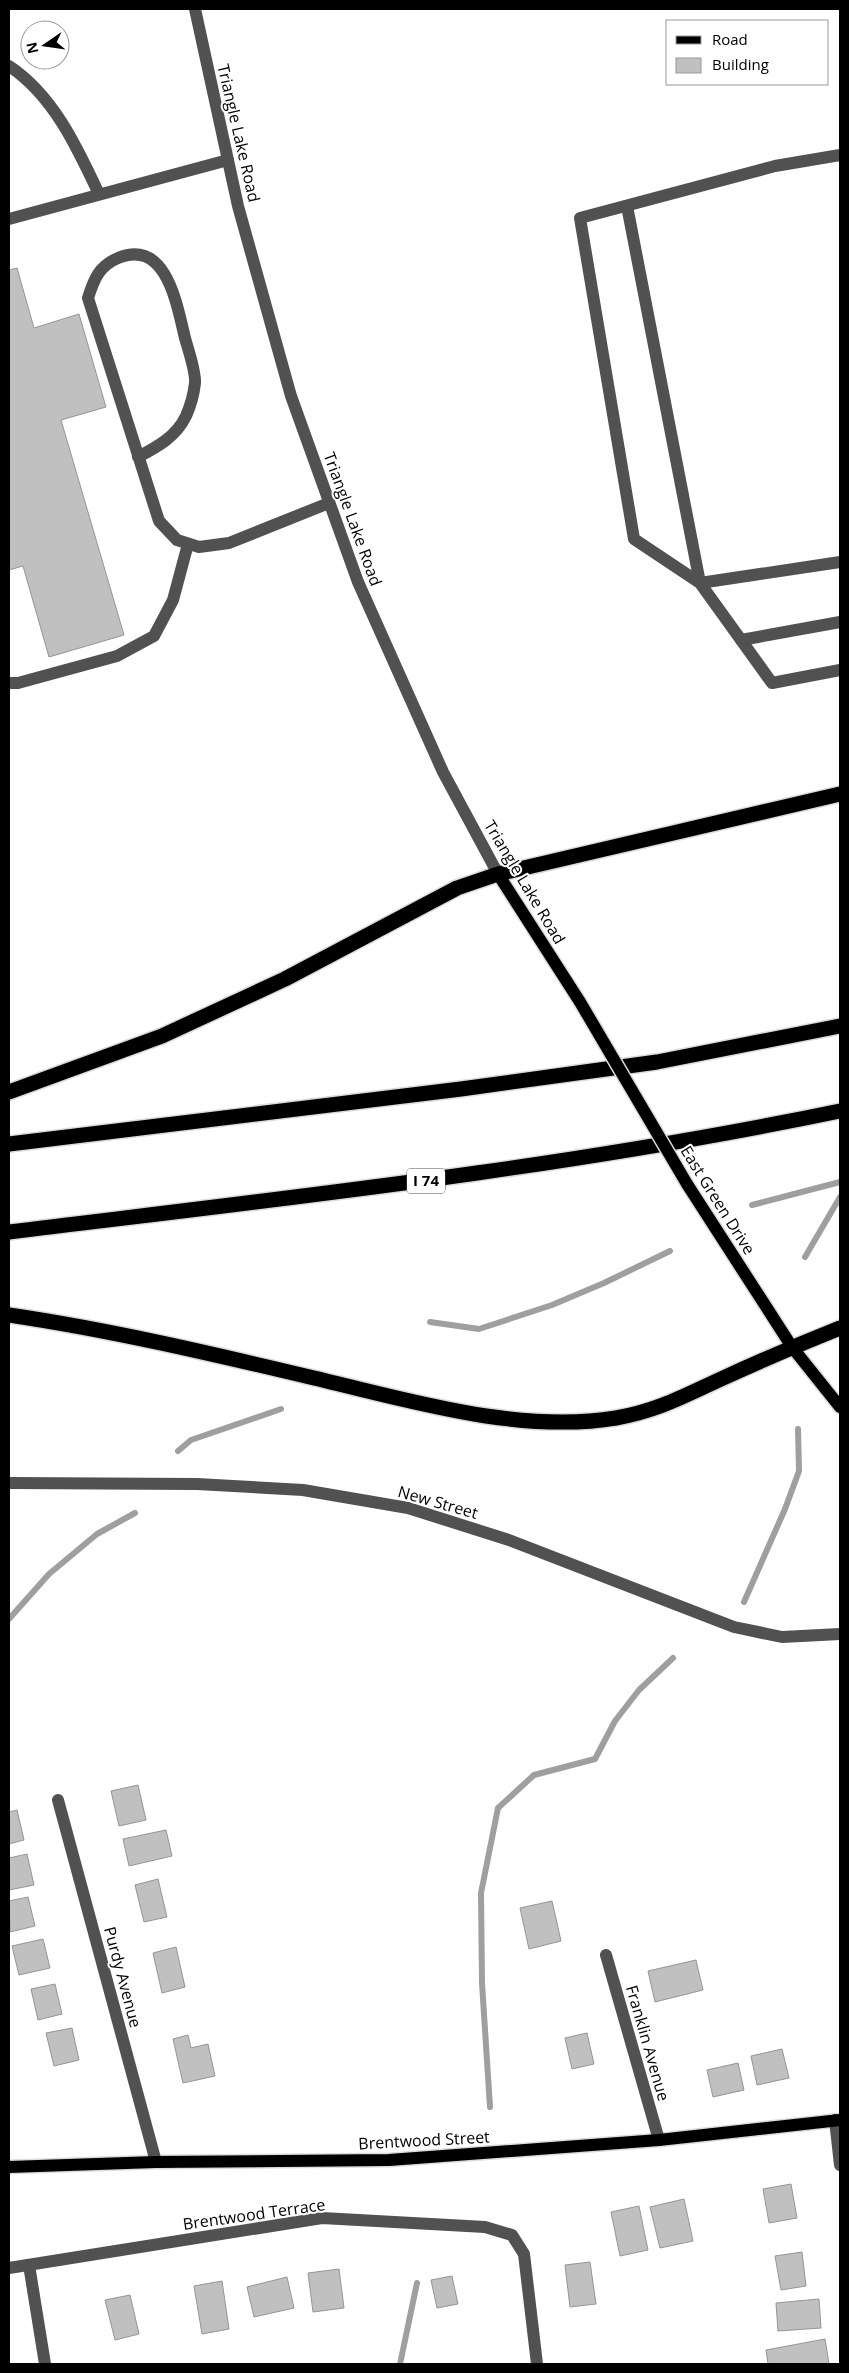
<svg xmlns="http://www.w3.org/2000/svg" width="849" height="2373" font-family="'Open Sans',sans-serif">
	<rect width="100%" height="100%" fill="#fff"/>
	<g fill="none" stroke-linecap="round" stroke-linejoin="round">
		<g stroke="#9f9f9f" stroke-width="6">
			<polyline points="752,1205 840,1182"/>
			<polyline points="805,1257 840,1197"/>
			<polyline points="430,1322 479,1329 552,1305 604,1283 670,1251"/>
			<polyline points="178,1451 191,1440 281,1409"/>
			<polyline points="744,1602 785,1509 799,1471 798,1429"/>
			<polyline points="9,1619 49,1574 97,1534 135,1513"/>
			<polyline points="490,2107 482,1983 481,1893 498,1808 534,1775 595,1759 615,1721 639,1690 673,1658"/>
			<polyline points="400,2364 417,2283"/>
		</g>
	</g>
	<g fill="#c0c0c0" stroke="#959595">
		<polygon points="17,268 34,328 79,314 106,407 61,420 124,635 49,657 23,566 9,570 9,270"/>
		<polygon points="138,1785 146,1820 119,1826 111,1791"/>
		<polygon points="17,1810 24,1840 9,1844 9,1812"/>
		<polygon points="166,1830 172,1856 129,1866 123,1839"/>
		<polygon points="27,1854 34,1885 9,1890 9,1858"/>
		<polygon points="158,1879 167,1917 144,1922 135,1885"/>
		<polygon points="28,1897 35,1926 10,1932 9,1901"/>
		<polygon points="552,1901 561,1941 529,1949 520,1908"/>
		<polygon points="43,1939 50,1968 19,1975 12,1946"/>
		<polygon points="176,1947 185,1987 162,1993 153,1953"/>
		<polygon points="696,1960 703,1990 655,2002 648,1971"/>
		<polygon points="55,1984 62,2014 38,2020 31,1989"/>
		<polygon points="72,2028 79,2060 54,2066 46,2033"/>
		<polygon points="587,2033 594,2064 572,2069 565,2038"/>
		<polygon points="188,2035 191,2048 208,2044 215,2076 183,2083 173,2039"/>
		<polygon points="782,2049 789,2078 757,2085 751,2056"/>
		<polygon points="738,2063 744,2090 713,2097 707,2070"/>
		<polygon points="791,2184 797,2218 769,2223 763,2189"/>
		<polygon points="684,2199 693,2241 660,2248 650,2207"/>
		<polygon points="639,2206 648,2250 620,2256 611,2212"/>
		<polygon points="802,2252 806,2286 781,2290 775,2256"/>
		<polygon points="590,2262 596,2304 570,2307 565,2265"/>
		<polygon points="339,2269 344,2308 313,2312 308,2273"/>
		<polygon points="452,2276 458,2304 437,2308 431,2280"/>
		<polygon points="287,2277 294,2308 254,2317 247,2287"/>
		<polygon points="222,2281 229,2329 202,2334 194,2286"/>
		<polygon points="130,2295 139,2334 115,2340 105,2300"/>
		<polygon points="819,2299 821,2328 778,2331 776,2303"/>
		<polygon points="825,2339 829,2364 768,2364 766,2350"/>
	</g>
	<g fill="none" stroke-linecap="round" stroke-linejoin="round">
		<g stroke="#dbdbdb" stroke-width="15">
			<g id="major">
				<polyline points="498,874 580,1002"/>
				<polyline points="687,1184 792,1347 840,1407"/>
				<polyline points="9,2167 156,2162 389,2160 659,2140 840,2120"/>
			</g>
		</g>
		<g stroke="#dbdbdb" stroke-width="18">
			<g id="highway">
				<polyline points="9,1092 162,1036 285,979 457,888 498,874 840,794"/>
				<polyline points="9,1144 461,1089 657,1062 840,1026"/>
				<path d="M9,1232C287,1198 565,1168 840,1111"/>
				<path d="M9,1315C111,1330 213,1354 314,1378C408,1400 518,1434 616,1418C657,1411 684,1396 721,1379C760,1361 800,1344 840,1328"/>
			</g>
		</g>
		<g stroke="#515151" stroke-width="12">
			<polyline points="195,9 238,206 291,396 358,582 443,772 498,874"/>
			<path d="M9,66C53,95 77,147 99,194"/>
			<polyline points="840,155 775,166 580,218 634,539 700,583 772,683 840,670"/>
			<polyline points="627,206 700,583 840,562"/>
			<polyline points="9,219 228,160"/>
			<path d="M138,457C157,447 176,437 186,416C190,407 194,392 195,383C196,372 188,349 185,338C177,306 167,238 118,258C99,266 94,279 88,298L159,521L177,540L199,547L229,543L329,503"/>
			<polyline points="741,640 840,622"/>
			<polyline points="9,683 18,683 117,656 154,636 173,600 188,544"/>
			<polyline points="9,1483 197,1484 303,1490 408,1508 509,1540 734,1627 782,1637 840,1634"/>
			<polyline points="58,1800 156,2162"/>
			<polyline points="606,1955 659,2140"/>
			<polyline points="835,2120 840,2165"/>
			<polyline points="29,2265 45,2364"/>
			<polyline points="9,2268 322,2218 485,2227 512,2235 524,2254 537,2364"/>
		</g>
		<use href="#major" stroke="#000" stroke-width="12"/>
		<use href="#highway" stroke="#000" stroke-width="15"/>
		<g stroke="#dbdbdb" stroke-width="15" stroke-linecap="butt">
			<polyline id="major-bridge" points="580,1002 687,1184"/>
		</g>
		<use href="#major-bridge" stroke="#000" stroke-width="12"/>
	</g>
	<g text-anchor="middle" stroke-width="4" stroke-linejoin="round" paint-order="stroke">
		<rect fill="#fff" stroke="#4c4c4c" stroke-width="1" x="407" y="1168.5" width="38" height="25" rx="4"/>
		<g font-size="15" font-weight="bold" fill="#000">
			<text x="426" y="1186">I 74</text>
		</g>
		<g font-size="16" fill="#000" stroke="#fff">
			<text transform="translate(239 133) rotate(77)" y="6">Triangle Lake Road</text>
			<text transform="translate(353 519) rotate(70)" y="6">Triangle Lake Road</text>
			<text transform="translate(525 882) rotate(59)" y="6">Triangle Lake Road</text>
			<text transform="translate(718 1200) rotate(58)" y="6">East Green Drive</text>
			<text transform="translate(438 1502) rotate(16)" y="6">New Street</text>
			<text transform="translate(123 1977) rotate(75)" y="6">Purdy Avenue</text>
			<text transform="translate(648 2043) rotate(74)" y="6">Franklin Avenue</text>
			<text transform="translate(424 2140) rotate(-3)" y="6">Brentwood Street</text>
			<text transform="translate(254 2214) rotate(-8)" y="6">Brentwood Terrace</text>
		</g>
	</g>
	<rect width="849" height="2373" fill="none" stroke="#000000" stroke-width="20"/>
	<rect x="666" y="20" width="162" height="65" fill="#ffffff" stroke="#999999"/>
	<rect x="676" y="36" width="25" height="8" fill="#000000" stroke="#999999"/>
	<text x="712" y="45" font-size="15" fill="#000000">Road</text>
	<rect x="676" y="58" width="25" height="15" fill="#c0c0c0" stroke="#999999"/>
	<text x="712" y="70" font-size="15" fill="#000000">Building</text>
	<g transform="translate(45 45) rotate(257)"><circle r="24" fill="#ffffff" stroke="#999999"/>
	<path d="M0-4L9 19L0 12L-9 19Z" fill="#000000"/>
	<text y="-8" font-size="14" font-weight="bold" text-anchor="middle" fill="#000000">N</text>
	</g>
</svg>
